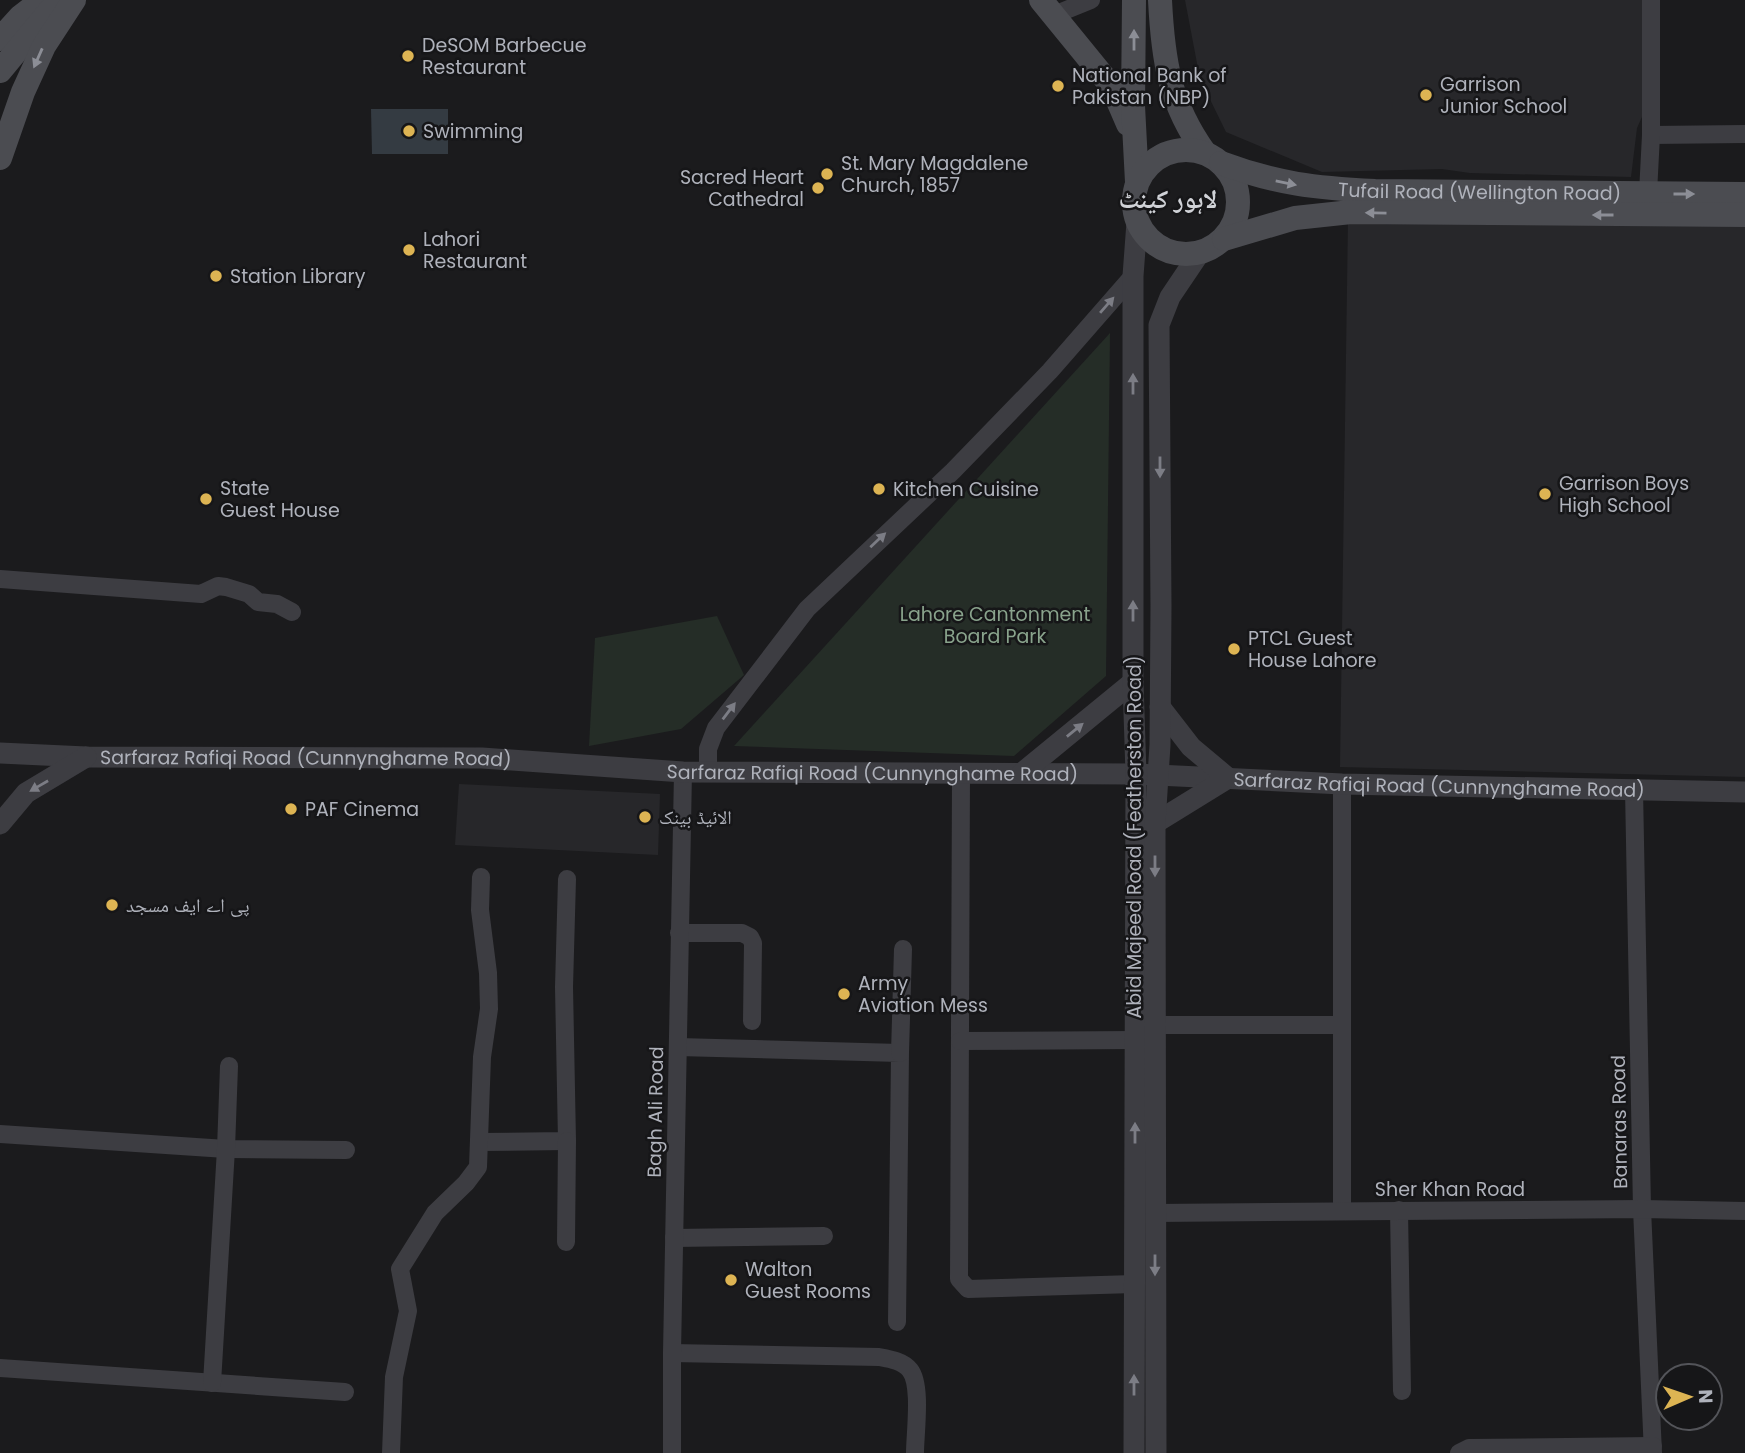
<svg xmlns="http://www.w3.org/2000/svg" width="1745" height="1453" font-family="Poppins,'Noto Naskh Arabic',sans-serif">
	<rect width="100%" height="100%" fill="#1b1b1d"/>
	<g fill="#27272a">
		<polygon points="1185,0 1643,0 1645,110 1637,128 1631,177 1470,173 1442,169 1322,172 1226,132 1200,79"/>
		<polygon points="1348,219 1745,222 1745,777 1340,767"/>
		<polygon points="459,784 660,794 658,855 455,845"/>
	</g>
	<g fill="#252d27">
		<polygon points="1110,333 1106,676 1014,756 734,746"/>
		<polygon points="717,616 744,675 681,729 589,746 595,638"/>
	</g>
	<polygon fill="#343b42" points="371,109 448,109 448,154 372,154"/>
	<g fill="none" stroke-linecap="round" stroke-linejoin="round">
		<g stroke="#3d3d42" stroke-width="18">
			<polyline points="1054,15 1091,0"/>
			<polyline points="1651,135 1745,134"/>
			<polyline points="1648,193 1651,135 1651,0"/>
			<polyline points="0,579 201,594 218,586 226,587 249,594 258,602 277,604 292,612"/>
			<polyline points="708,773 708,749 716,728 807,609 953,471 1050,371 1133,276"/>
			<polyline points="961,775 959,1279 968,1289 1134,1284"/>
			<polyline points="1634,789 1642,1209 1653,1453"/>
			<polyline points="679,933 742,933 750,937 753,943 752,1021"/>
			<polyline points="1157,1025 1341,1025"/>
			<polyline points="960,1041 1135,1040"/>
			<polyline points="678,1047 900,1053 897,1322"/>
			<polyline points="900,1053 903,949"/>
			<polyline points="0,1134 226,1149 346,1150"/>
			<polyline points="479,1142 567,1141 564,987 567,879"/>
			<polyline points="1399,1210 1402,1391"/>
			<polyline points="1342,1211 1342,784"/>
			<polyline points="1155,1213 1642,1209 1745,1211"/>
			<polyline points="674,1238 824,1236"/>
			<polyline points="566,1242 567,1141"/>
			<path d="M672,1353L879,1357C890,1359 903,1361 910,1370C922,1385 915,1433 915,1453"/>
			<polyline points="0,1368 345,1392"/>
			<polyline points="212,1383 226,1149 229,1066"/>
			<polyline points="391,1453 394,1377 408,1311 400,1269 435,1213 466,1183 478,1167 482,1057 489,1009 488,973 480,910 481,877"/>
			<polyline points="672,1453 672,1353 683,772"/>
			<polyline points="1459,1453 1469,1448 1653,1446"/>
		</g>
		<g stroke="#3d3d42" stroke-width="21">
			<path id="s1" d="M0,753L86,757L482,758L683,772L1136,774L1342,784L1745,792"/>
			<polyline points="1022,773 1133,682"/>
			<polyline points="1155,823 1228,778 1191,747 1160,707"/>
			<polyline points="0,824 26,793 86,757"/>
			<polyline points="1134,1453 1136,774 1133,682 1133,276 1137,222"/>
			<polyline points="1156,1453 1155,823 1160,745 1161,606 1159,325 1170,297 1199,254"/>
		</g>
		<g stroke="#4b4c51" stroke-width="24">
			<polyline points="1041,0 1112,87 1128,124"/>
			<polyline points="1134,0 1133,106 1137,182"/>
			<path d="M1160,0C1163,60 1169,103 1205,153"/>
			<polyline points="0,39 20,17 42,0"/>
			<polyline points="0,71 53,7"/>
			<circle cx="1186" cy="202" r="52"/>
			<polyline points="0,158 23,92 44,46 74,0"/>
			<path id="s2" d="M1221,163C1277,184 1316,188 1375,191L1745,194"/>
			<polyline points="1224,239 1295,218 1351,212 1745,215"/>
		</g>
	</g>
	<defs><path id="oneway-solid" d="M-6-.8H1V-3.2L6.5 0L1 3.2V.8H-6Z" transform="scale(1.75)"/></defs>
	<g fill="#8c8e96">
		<use href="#oneway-solid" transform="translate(1134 40) rotate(-90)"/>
		<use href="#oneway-solid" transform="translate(38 58) rotate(114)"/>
		<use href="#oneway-solid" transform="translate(1286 183) rotate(11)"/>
		<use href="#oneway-solid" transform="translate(1684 194)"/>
		<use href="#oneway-solid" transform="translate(1376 213) rotate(-179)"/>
		<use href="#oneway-solid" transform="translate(1603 215) rotate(-180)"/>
	</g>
	<g fill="#7c7d85">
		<use href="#oneway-solid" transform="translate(1107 305) rotate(-49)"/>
		<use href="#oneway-solid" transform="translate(1133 384) rotate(-90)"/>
		<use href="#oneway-solid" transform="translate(1160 467) rotate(90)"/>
		<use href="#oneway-solid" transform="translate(878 540) rotate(-43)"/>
		<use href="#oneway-solid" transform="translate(1133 611) rotate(-90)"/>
		<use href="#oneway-solid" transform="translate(729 711) rotate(-53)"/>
		<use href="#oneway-solid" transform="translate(1075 730) rotate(-39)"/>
		<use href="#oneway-solid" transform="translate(39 786) rotate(150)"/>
		<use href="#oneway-solid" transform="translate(1155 866) rotate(90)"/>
		<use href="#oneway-solid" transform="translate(1135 1133) rotate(-90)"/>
		<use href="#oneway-solid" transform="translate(1155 1265) rotate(90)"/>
		<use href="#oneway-solid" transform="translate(1134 1385) rotate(-90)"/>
	</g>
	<g fill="#ddb453" stroke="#161618" stroke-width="2.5">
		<circle cx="408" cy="56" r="7"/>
		<circle cx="1058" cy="86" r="7"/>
		<circle cx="1426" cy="95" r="7"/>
		<circle cx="409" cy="131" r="7"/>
		<circle cx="827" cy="174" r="7"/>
		<circle cx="818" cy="188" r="7"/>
		<circle cx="409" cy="250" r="7"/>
		<circle cx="216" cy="276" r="7"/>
		<circle cx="879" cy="489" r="7"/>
		<circle cx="1545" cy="494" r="7"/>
		<circle cx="206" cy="499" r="7"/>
		<circle cx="1234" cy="649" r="7"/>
		<circle cx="291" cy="809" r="7"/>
		<circle cx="645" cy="817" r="7"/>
		<circle cx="112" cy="905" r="7"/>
		<circle cx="844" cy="994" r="7"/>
		<circle cx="731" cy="1280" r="7"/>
	</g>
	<g text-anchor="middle" stroke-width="5" stroke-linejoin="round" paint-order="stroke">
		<g font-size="19" fill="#afb2bb" stroke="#161618" text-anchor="start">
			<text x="422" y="52">DeSOM Barbecue<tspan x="422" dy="22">Restaurant</tspan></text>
			<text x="1072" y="82">National Bank of<tspan x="1072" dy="22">Pakistan (NBP)</tspan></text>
			<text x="1440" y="91">Garrison<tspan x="1440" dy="22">Junior School</tspan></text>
			<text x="423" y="138">Swimming</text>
			<text x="841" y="170">St. Mary Magdalene<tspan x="841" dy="22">Church, 1857</tspan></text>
			<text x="804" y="184" text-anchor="end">Sacred Heart<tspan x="804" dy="22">Cathedral</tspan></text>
			<text x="423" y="246">Lahori<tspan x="423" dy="22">Restaurant</tspan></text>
			<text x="230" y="283">Station Library</text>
			<text x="1559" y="490">Garrison Boys<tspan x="1559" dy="22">High School</tspan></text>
			<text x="220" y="495">State<tspan x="220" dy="22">Guest House</tspan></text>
			<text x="893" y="496">Kitchen Cuisine</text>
			<text x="1248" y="645">PTCL Guest<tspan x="1248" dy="22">House Lahore</tspan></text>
			<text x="305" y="816">PAF Cinema</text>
			<text x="659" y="824">الائیڈ بینک</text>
			<text x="126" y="912">پی اے ایف مسجد</text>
			<text x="858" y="990">Army<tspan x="858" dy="22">Aviation Mess</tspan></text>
			<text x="745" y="1276">Walton<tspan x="745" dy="22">Guest Rooms</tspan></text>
		</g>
		<g font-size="19" fill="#afb2bb" stroke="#161618">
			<text dy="7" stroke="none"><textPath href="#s2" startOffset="262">Tufail Road (Wellington Road)</textPath></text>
			<text dy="7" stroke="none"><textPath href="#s1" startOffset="306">Sarfaraz Rafiqi Road (Cunnynghame Road)</textPath></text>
			<text dy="7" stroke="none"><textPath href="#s1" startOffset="873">Sarfaraz Rafiqi Road (Cunnynghame Road)</textPath></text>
			<text dy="7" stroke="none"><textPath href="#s1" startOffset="1440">Sarfaraz Rafiqi Road (Cunnynghame Road)</textPath></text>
			<text transform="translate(1134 837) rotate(-90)" y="7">Abid Majeed Road (Featherston Road)</text>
			<text transform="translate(655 1112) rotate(-89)" y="7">Bagh Ali Road</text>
			<text transform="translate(1619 1122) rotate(-91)" y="7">Banaras Road</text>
			<text x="1450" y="1196">Sher Khan Road</text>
		</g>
		<g font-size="19" fill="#89a38c" stroke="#161618">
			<text x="995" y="621">Lahore Cantonment<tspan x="995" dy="22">Board Park</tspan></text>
		</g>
		<g font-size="26" font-weight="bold" fill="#d0d2d7" stroke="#161618">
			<text x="1168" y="208">لاہور کینٹ</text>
		</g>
	</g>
	<g transform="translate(1689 1397) rotate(88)"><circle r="33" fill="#161618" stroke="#535459" stroke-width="2"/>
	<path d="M0-5L12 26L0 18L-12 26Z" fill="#ddb453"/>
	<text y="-10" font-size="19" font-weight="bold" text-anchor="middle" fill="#afb2bb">N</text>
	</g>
</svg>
